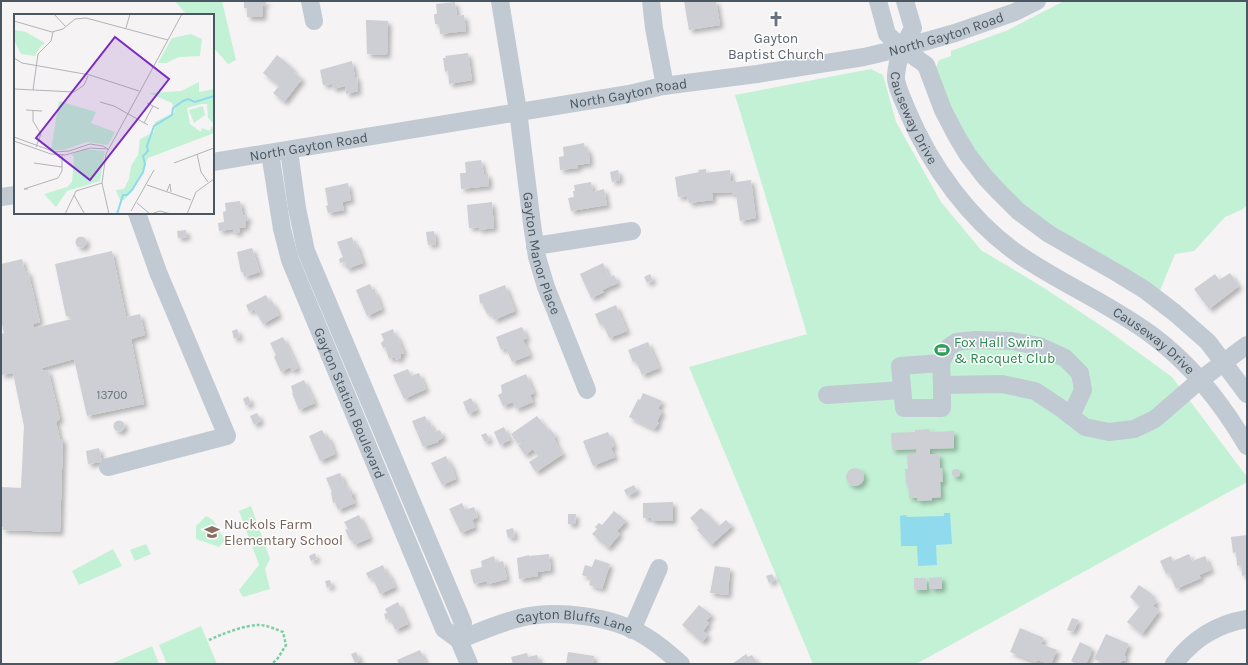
<svg xmlns="http://www.w3.org/2000/svg" width="1248" height="665" font-family="Karla,sans-serif">
	<defs>
		<filter id="shadow"><feDropShadow dx="3.5" dy="3.5" stdDeviation="2" flood-color="#0004"/></filter>
	</defs>
	<rect width="100%" height="100%" fill="#f5f3f3"/>
	<g fill="#c3f1d5">
		<polygon points="175,1 222,1 236,60 228,64 213,47 213,15 187,15"/>
		<polygon points="1064,1 1247,1 1247,205 1243,209 1225,217 1194,251 1175,254 1159,293 1052,232 1007,194 967,145 948,108 936,68 939,60 951,56 951,51 1008,30"/>
		<polygon points="871,69 883,75 896,122 941,202 981,250 1044,288 1106,329 1172,377 1247,477 1247,482 916,664 813,664 689,367 807,334 735,95"/>
		<polygon points="251,506 270,559 265,569 270,589 243,597 239,590 259,565 239,511"/>
		<polygon points="206,516 213,520 225,540 219,547 196,539 196,526"/>
		<polygon points="146,544 151,554 135,561 130,550"/>
		<polygon points="113,549 122,566 79,585 72,571"/>
		<polygon points="201,626 217,664 167,664 159,645"/>
		<polygon points="152,646 159,664 111,664"/>
	</g>
	<polygon fill="#90daee" points="944,513 950,513 952,544 936,545 937,565 918,566 917,546 901,546 900,516 906,515 907,517 944,516"/>
	<g fill="#cdcfd5" filter="url(#shadow)">
		<polygon points="244,1 266,1 266,4 263,4 263,17 247,17 247,8 244,8"/>
		<polygon points="684,1 716,1 720,25 689,30"/>
		<polygon points="455,2 457,16 464,15 466,31 440,34 439,24 435,24 434,14 437,14 436,4"/>
		<polygon points="366,20 388,21 387,55 367,54"/>
		<polygon points="468,53 472,80 449,84 448,71 445,72 443,58 446,58 445,56"/>
		<polygon points="277,55 288,64 294,70 293,71 302,79 284,102 273,93 279,86 263,73"/>
		<polygon points="352,61 355,77 357,77 358,91 346,94 345,86 333,89 332,84 323,85 320,70"/>
		<polygon points="584,143 585,149 588,149 590,161 589,160 590,163 578,165 578,168 560,170 559,157 564,156 563,147"/>
		<polygon points="481,160 484,174 488,174 489,186 461,189 460,173 466,173 465,162"/>
		<polygon points="706,169 706,173 730,170 731,182 736,181 736,182 751,180 756,218 740,221 736,195 733,195 732,192 712,193 713,200 689,203 687,196 678,197 675,177 699,172 698,170"/>
		<polygon points="618,170 620,180 612,182 610,172"/>
		<polygon points="591,182 593,192 604,189 607,205 571,211 568,198 574,197 573,191 575,191 574,185"/>
		<polygon points="348,183 351,200 342,202 344,210 328,213 326,206 328,205 325,188"/>
		<polygon points="240,201 243,216 247,215 248,221 245,221 246,227 239,228 240,232 234,233 233,229 219,231 218,223 224,222 223,212 226,211 225,203"/>
		<polygon points="492,202 494,228 479,230 479,227 469,228 467,205"/>
		<polygon points="186,230 187,237 178,238 177,231"/>
		<polygon points="434,231 436,244 428,245 426,232"/>
		<circle cx="81" cy="242" r="5.5"/>
		<polygon points="352,237 354,244 356,243 363,263 347,269 344,262 340,263 339,259 343,257 337,242"/>
		<polygon points="252,248 260,272 244,277 243,272 241,272 237,252"/>
		<polygon points="112,251 126,317 140,314 145,335 131,339 144,404 87,416 74,359 42,368 43,371 48,370 60,419 56,422 60,439 63,439 60,532 3,530 3,527 1,527 1,487 21,488 24,426 13,373 1,375 1,334 4,333 1,320 1,264 22,259 25,272 28,271 40,322 33,324 34,328 72,319 70,316 66,316 55,264"/>
		<polygon points="603,263 609,277 614,275 618,283 602,290 604,292 591,298 580,274"/>
		<polygon points="1230,273 1239,286 1209,309 1194,289 1215,274 1219,280"/>
		<polygon points="650,274 653,281 647,283 644,277"/>
		<polygon points="370,284 373,291 375,291 382,309 367,316 356,290"/>
		<polygon points="505,285 515,311 494,320 491,313 487,314 482,303 480,304 479,295"/>
		<polygon points="266,295 270,303 272,301 279,315 263,324 254,309 249,312 246,305"/>
		<polygon points="616,305 627,331 609,338 603,324 600,325 595,314"/>
		<polygon points="522,327 527,338 523,340 530,355 512,362 506,348 501,350 496,337"/>
		<polygon points="237,329 240,337 234,339 232,331"/>
		<polygon points="393,329 395,336 397,335 404,353 400,354 401,358 396,360 395,357 389,359 385,347 383,348 381,343 384,340 381,334"/>
		<polygon points="283,337 298,368 292,371 290,367 281,372 274,357 276,355 270,343"/>
		<polygon points="648,342 659,368 642,375 636,361 633,362 628,350"/>
		<polygon points="408,369 411,376 419,373 426,389 404,399 393,375"/>
		<polygon points="526,374 534,393 530,395 533,402 516,409 513,402 503,406 498,395 502,393 501,385"/>
		<polygon points="304,380 315,403 299,410 292,393 293,393 291,386"/>
		<polygon points="643,393 662,401 658,409 662,411 657,422 659,423 654,429 629,417 638,399 640,400"/>
		<polygon points="248,396 251,403 246,406 243,399"/>
		<polygon points="471,398 477,410 468,414 463,402"/>
		<polygon points="257,413 261,421 254,425 250,416"/>
		<polygon points="425,416 428,423 430,422 434,432 440,430 443,438 437,441 438,442 423,447 412,421"/>
		<polygon points="537,416 544,425 546,426 548,431 550,429 556,437 553,439 555,440 557,445 563,454 536,472 529,462 538,456 533,449 525,455 518,445 527,439 526,438 518,444 511,434"/>
		<circle cx="119" cy="426" r="5.5"/>
		<polygon points="504,427 510,440 500,445 494,432"/>
		<polygon points="929,429 930,432 954,431 954,448 930,449 930,454 939,454 940,468 942,468 943,482 940,482 941,497 932,498 932,500 917,501 917,498 909,498 908,484 906,484 905,469 908,469 907,454 916,454 916,449 892,450 891,433 915,432 915,430"/>
		<polygon points="322,430 326,437 328,436 335,454 320,461 309,436"/>
		<polygon points="608,432 614,446 611,448 615,457 593,466 583,441"/>
		<polygon points="486,433 490,440 485,442 481,435"/>
		<polygon points="99,448 102,462 88,464 86,451"/>
		<polygon points="446,456 449,463 450,462 456,479 442,485 431,463"/>
		<circle cx="855" cy="477" r="9"/>
		<circle cx="956" cy="473" r="4"/>
		<polygon points="340,473 345,485 346,485 349,491 352,490 353,495 351,495 355,503 338,510 335,502 333,503 331,492 332,492 326,478"/>
		<polygon points="634,485 637,491 627,496 624,490"/>
		<polygon points="673,502 673,521 651,521 651,518 643,518 643,503"/>
		<polygon points="462,503 465,510 474,507 478,517 472,520 475,527 461,533 449,509"/>
		<polygon points="701,508 719,526 726,520 732,526 711,545 697,530 699,528 690,518"/>
		<polygon points="614,511 626,521 617,531 620,534 608,548 592,534 597,529 595,527 599,523 602,525"/>
		<polygon points="568,514 576,514 575,524 568,524"/>
		<polygon points="359,515 370,538 354,545 352,540 350,540 345,530 348,529 344,522"/>
		<polygon points="513,528 515,537 508,538 506,530"/>
		<polygon points="1247,535 1247,551 1246,551 1247,556 1247,575 1242,576 1241,565 1237,566 1236,552 1233,553 1231,537"/>
		<polygon points="315,553 317,559 311,561 309,556"/>
		<polygon points="549,554 551,570 538,572 538,576 519,579 517,558 529,555 529,556"/>
		<polygon points="1189,554 1192,561 1205,556 1211,570 1199,575 1201,578 1176,589 1169,573 1166,574 1160,561 1171,556 1173,561"/>
		<polygon points="494,556 496,563 503,561 507,579 488,584 487,581 474,584 470,570 482,567 481,561"/>
		<polygon points="595,559 610,564 602,589 589,585 591,578 582,575 585,565 592,567"/>
		<polygon points="383,565 386,573 388,572 395,587 380,594 372,577 369,579 366,573"/>
		<polygon points="715,566 730,568 728,595 710,593"/>
		<polygon points="772,574 775,580 769,583 766,576"/>
		<polygon points="942,577 942,589 930,589 929,578"/>
		<polygon points="914,578 926,578 927,590 914,590"/>
		<polygon points="330,580 332,586 327,588 325,581"/>
		<polygon points="1139,585 1153,595 1151,597 1157,601 1153,606 1159,611 1142,634 1127,622 1140,606 1130,597"/>
		<polygon points="398,602 408,624 395,630 390,618 386,620 384,614 387,613 385,609"/>
		<polygon points="699,605 712,615 706,621 709,623 703,631 708,635 702,642 682,625"/>
		<polygon points="1072,618 1079,620 1073,632 1067,630"/>
		<polygon points="1020,628 1044,638 1041,644 1057,650 1051,664 1037,660 1036,662 1010,652"/>
		<polygon points="1106,634 1129,644 1124,655 1126,657 1125,661 1122,660 1120,664 1100,664 1101,662 1094,659"/>
		<polygon points="1080,642 1092,648 1090,653 1091,654 1086,664 1076,664 1071,661"/>
		<polygon points="420,650 426,664 399,664 397,660"/>
		<polygon points="356,652 360,660 355,663 351,654"/>
		<polygon points="568,652 594,656 593,664 566,664"/>
		<polygon points="527,653 528,657 537,655 540,664 513,664 511,657"/>
		<polygon points="746,654 748,657 752,655 758,664 732,664"/>
	</g>
	<g fill="none" stroke-linecap="round" stroke-linejoin="round">
		<path stroke="#7ad0a6" stroke-width="2.5" stroke-dasharray="3 2" stroke-linecap="butt" d="M209,640C222,634 245,625 259,625C267,625 275,629 283,632L286,645L278,658L272,664"/>
		<g stroke="#c1cad2" stroke-width="18">
			<polyline points="310,1 314,21"/>
			<path id="s1" d="M500,1L518,111L532,224L537,257L546,287L587,390"/>
			<polyline points="651,1 654,28 665,86"/>
			<polyline points="878,1 887,34 902,48 926,65 943,110 956,135 968,155 985,177 1000,193 1018,211 1049,234 1119,274 1145,290 1175,313 1208,342 1247,394"/>
			<path id="s2" d="M905,1L913,28C905,43 897,58 896,76C895,84 904,102 907,110C931,167 970,221 1021,256C1064,285 1112,305 1153,336C1192,365 1223,405 1247,446"/>
			<polyline points="289,151 297,208 306,251 463,623 459,640"/>
			<path id="s3" d="M270,153L282,229L290,260L444,629L459,640L469,664"/>
			<path id="s4" d="M213,162L629,94L663,86L757,74L864,57L902,48L955,33L1015,12L1037,1"/>
			<polyline points="1,197 15,195"/>
			<polyline points="535,246 632,231"/>
			<polyline points="941,363 948,348 956,342 975,340 1012,341 1039,346 1065,358 1080,373 1083,390 1071,416"/>
			<polyline points="942,385 941,363 900,366 904,408 942,408 942,385 1002,384 1035,391 1062,409 1085,427 1109,432 1134,429 1155,419 1200,380 1247,345"/>
			<polyline points="827,395 902,390"/>
			<polyline points="108,467 227,436 158,272 137,213"/>
			<polyline points="632,630 659,568"/>
			<path id="s5" d="M459,640C479,632 499,623 520,618C557,609 612,616 645,636C658,644 670,654 681,664"/>
			<path d="M1174,664C1192,640 1217,624 1247,619"/>
		</g>
	</g>
	<defs>
		<g id="church-bare" transform="scale(1.2)"><path d="M-1.2-6h2.4v3.5h3.3v2.4h-3.3V6h-2.4V-.1h-3.3v-2.4h3.3Z" fill="#6b7280" stroke="#fff" stroke-width="2.5" paint-order="stroke"/></g>
		<g id="stadium-bare" transform="scale(1.2)"><path d="M0-5a6.5 5 0 1 0 0 10a6.5 5 0 1 0 0-10ZM-3.5-1.8h7v3.6h-7Z" fill="#2e9e5b" stroke="#fff" stroke-width="2.5" paint-order="stroke"/></g>
		<g id="school-bare" transform="scale(1.2)"><path d="M0-5L7-2L0 1L-7-2ZM-4 1L0 2.5L4 1V4Q0 6-4 4Z" fill="#8d6e63" stroke="#fff" stroke-width="2.5" paint-order="stroke"/></g>
	</defs>
	<g fill-rule="evenodd">
		<use href="#church-bare" x="776" y="19"/>
		<use href="#stadium-bare" x="942" y="350"/>
		<use href="#school-bare" x="212" y="532"/>
	</g>
	<g text-anchor="middle" stroke-width="3" stroke-linejoin="round" paint-order="stroke">
		<g font-size="12" fill="#6b747e">
			<text x="112" y="399">13700</text>
		</g>
		<g font-size="14" fill="#4a5661" stroke="#fff">
			<text dy="5" stroke="none"><textPath href="#s4" startOffset="745">North Gayton Road</textPath></text>
			<text dy="5" stroke="none"><textPath href="#s4" startOffset="421">North Gayton Road</textPath></text>
			<text dy="5" stroke="none"><textPath href="#s2" startOffset="125">Causeway Drive</textPath></text>
			<text dy="5" stroke="none"><textPath href="#s4" startOffset="97">North Gayton Road</textPath></text>
			<text dy="5" stroke="none"><textPath href="#s1" startOffset="256">Gayton Manor Place</textPath></text>
			<text dy="5" stroke="none"><textPath href="#s2" startOffset="461">Causeway Drive</textPath></text>
			<text dy="5" stroke="none"><textPath href="#s3" startOffset="264">Gayton Station Boulevard</textPath></text>
			<text dy="5" stroke="none"><textPath href="#s5" startOffset="120">Gayton Bluffs Lane</textPath></text>
		</g>
		<g font-size="14" fill="#5b616d" stroke="#fff">
			<text x="776" y="43">Gayton<tspan x="776" dy="16">Baptist Church</tspan></text>
		</g>
		<g font-size="14" fill="#27864d" stroke="#fff" text-anchor="start">
			<text x="954" y="347">Fox Hall Swim<tspan x="954" dy="16">&amp; Racquet Club</tspan></text>
		</g>
		<g font-size="14" fill="#785e54" stroke="#fff" text-anchor="start">
			<text x="224" y="529">Nuckols Farm<tspan x="224" dy="16">Elementary School</tspan></text>
		</g>
	</g>
	<g transform="translate(14 14)">
		<rect width="200" height="200" fill="#f5f3f3"/>
		<path d="M0,16L12,18L31,29L25,34L21,42L7,40L0,26ZM177,20L188,25L186,42L165,43L152,49H144L158,24ZM185,68V78L200,75V110L194,104L193,90H187L173,94L176,110L187,118L188,114L195,117L198,112L200,119L134,144L120,175L110,186H106L102,176L110,175L115,165L117,152L124,141L126,125L140,118L141,108L161,98L158,89L135,79L167,77ZM45,87L82,98L77,109L101,118L94,131L73,128L50,136H37ZM189,92L191,101L180,109L175,96ZM70,135L91,137L86,167L53,177L42,193L30,180L53,173L58,168L60,144L58,140Z" fill="#c3f1d5"/>
		<path fill="none" stroke="#90daee" stroke-width="2" d="M103,200L109,181H113L118,176L129,158L131,150L129,142L134,137L133,132L140,112L158,101L159,94L169,87L174,85L181,88L200,82"/>
		<path fill="none" stroke="#b1b4b9" stroke-width="1" d="M40,0L51,12M0,7L38,18L49,15L61,5L72,4L154,26M112,14L116,0M0,44L8,49L76,61L125,77M0,75L60,78L70,71L74,62M19,76L24,40L37,27L39,18M86,88L100,92L134,111M133,89L145,95M12,96L28,97M19,96V107L27,120L22,133M130,109L139,92M0,123L41,138L55,137L76,130L89,132L94,135M0,127L37,140L51,141L76,134L94,135M183,140L187,158L194,168M20,149L48,153M160,149L200,134M133,171L177,186M14,175H10L44,164L48,157V140M153,177L156,170L157,178M60,181L70,199M123,189L136,200M117,197L140,156M51,200L62,177L88,169M95,200L88,169L92,140L168,0M137,200L146,197L157,200M173,200L182,178L200,165"/>
		<path fill="#7b2cbf" fill-opacity="0.15" stroke="#7b2cbf" stroke-width="2" d="M101,23L155,65L76,166L22,124Z"/>
		<rect width="200" height="200" fill="none" stroke="#4a5661" stroke-width="2"/>
	</g>
	<rect width="1248" height="665" fill="none" stroke="#4a5661" stroke-width="4"/>
</svg>
